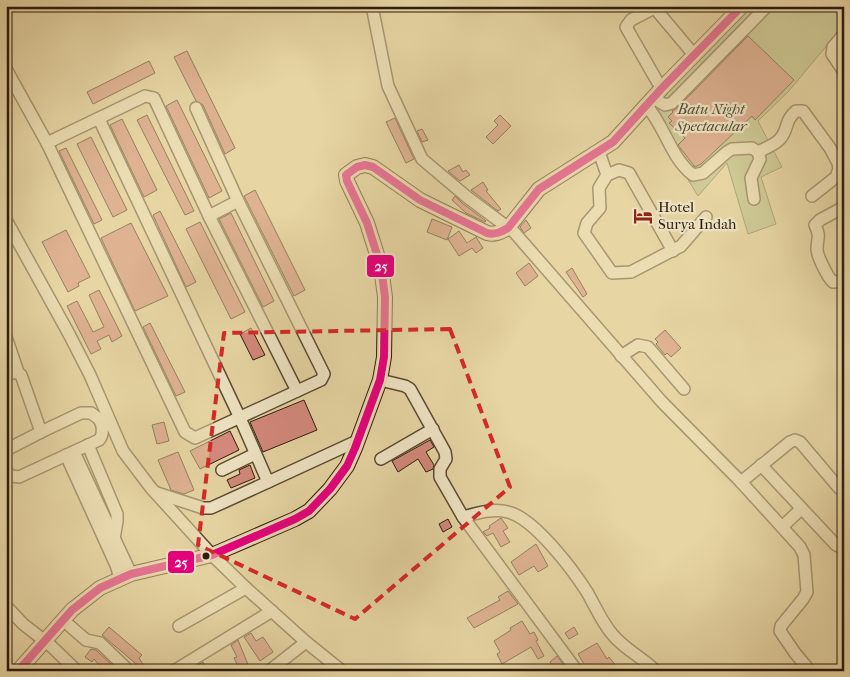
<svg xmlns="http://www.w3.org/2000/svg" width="850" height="677" font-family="'IM FELL French Canon',serif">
	<rect width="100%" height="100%" fill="#e7d6a4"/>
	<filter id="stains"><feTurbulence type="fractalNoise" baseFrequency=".004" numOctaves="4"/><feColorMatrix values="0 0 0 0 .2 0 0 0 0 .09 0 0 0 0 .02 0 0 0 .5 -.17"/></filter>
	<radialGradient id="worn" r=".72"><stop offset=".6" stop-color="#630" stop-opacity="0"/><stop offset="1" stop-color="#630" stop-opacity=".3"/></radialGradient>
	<polygon fill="#b3be88" stroke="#706c4a" points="747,6 844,6 844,25 788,92 758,121 782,167 761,177 776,224 748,234 727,163 698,196 647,113 702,58"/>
	<g fill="#d4897c" stroke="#2c1b0d">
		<polygon points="748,36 794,80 755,120 752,116 701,164 695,167 678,145 685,138 669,123 672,121 668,117 673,112 672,111 677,108"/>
		<polygon points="187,51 235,148 225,154 203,105 196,101 174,57"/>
		<polygon points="149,61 155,73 93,104 87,92"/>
		<polygon points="177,100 222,191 209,198 166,106"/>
		<polygon points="147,115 194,211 185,215 137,120"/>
		<polygon points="500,115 511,126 493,144 486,137 498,125 494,121"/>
		<polygon points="395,118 414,159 406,163 386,122"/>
		<polygon points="122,119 157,190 144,197 110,125"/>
		<polygon points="422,129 428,140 422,142 417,131"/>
		<polygon points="91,137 127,210 113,217 77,144"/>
		<polygon points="66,148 102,220 94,224 59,151"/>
		<polygon points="459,165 463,172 466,170 470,175 460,181 448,171"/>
		<polygon points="483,182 488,190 486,191 501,209 498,211 471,190"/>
		<polygon points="255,190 305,290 294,296 244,196"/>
		<polygon points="455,196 462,203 486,221 485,222 466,213 452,200"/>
		<polygon points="160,211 196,282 186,287 153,215"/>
		<polygon points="231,213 274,301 263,307 219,219"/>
		<polygon points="432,219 452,227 447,240 427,232"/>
		<polygon points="526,220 531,228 524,233 520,227"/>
		<polygon points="200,222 245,312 231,319 186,229"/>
		<polygon points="131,223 168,296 135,311 101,238"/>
		<polygon points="66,230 90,277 78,283 79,286 68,292 42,242"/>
		<polygon points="459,231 467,243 476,237 483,248 476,253 472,248 459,256 448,239"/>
		<polygon points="529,263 538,276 525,286 516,273"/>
		<polygon points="572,268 587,294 583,297 566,272"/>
		<polygon points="99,290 122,336 112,342 109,335 97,341 101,349 91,354 67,306 77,301 93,332 104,327 89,295"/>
		<polygon points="150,323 185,392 176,396 143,327"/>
		<polygon points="251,328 265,355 253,360 240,334"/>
		<polygon points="665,330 681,348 671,357 667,353 665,355 656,344 658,342 655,339"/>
		<polygon points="304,400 317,430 263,452 250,422"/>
		<polygon points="164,422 169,441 157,444 152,425"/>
		<polygon points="230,431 239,450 200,469 190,451"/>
		<polygon points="430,440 434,447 426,452 434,465 433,469 426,472 418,459 398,472 392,461"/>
		<polygon points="178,452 194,490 184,494 171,490 158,460"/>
		<polygon points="250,465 255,478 231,488 227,480 240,474 239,470"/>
		<polygon points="501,518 508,528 503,531 510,542 501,547 493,533 487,536 483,532 490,528 489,526"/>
		<polygon points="448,519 452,527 443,532 439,524"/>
		<polygon points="536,544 548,566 538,572 534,566 519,575 511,562"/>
		<polygon points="508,591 518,604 474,628 467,618 500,600 498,597"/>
		<polygon points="522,621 530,634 534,632 538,640 536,641 544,656 538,659 531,647 502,664 497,654 500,652 494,641 511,630 510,628"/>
		<polygon points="109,627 142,655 139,658 147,671 140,671 135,663 102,635"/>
		<polygon points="574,627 578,634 569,639 565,633"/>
		<polygon points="251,633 256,641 263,637 273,652 260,661 244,637"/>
		<polygon points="238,640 249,667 240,671 234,658 237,657 231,645"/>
		<polygon points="597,643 607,659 609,657 620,671 588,671 578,654"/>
		<polygon points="91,649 96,650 118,671 104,671 94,659 92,662 85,657"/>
		<polygon points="557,656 566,668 562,671 557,671 550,662"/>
		<polygon points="203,662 207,671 197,671 195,667"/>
	</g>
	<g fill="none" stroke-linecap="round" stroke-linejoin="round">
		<g stroke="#5b4a33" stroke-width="14">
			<g id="minor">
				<polyline points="372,6 388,86 422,159 467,197 514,232 662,402 741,482 800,547 804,555 807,592 803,599 781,626 780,631 795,653 810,671"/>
				<polyline points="653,6 695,56"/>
				<polyline points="654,8 631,20 626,27 657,81 662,88"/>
				<polyline points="844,34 833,47 832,54 844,72"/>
				<polyline points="6,69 47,143 185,432 195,438 321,380 324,374 238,201 196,108"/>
				<polyline points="653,98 665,105 672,103 767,6"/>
				<path d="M646,105C665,126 670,157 693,175L703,173L727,152L732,149L752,148L758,152L760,159L751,178L754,199"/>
				<polyline points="99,119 240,418 268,482 211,508 203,508 157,493"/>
				<polyline points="47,143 145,96 154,98 209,216 297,391"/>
				<polyline points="599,152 607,175 599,188 600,208 587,223 584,233 612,273 631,272 681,246 706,217"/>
				<path d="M758,152C765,148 775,145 780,139C789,129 784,121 796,111H803L830,148L838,163L839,169L836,177L812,196"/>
				<polyline points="607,175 619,170 629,173 673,251"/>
				<path d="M844,207L820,220L815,225C821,238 817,237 817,249C817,256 828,278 833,282L844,281"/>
				<polyline points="209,216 238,201"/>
				<polyline points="6,220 69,334 90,375 123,451 151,488 212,555 246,588 306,642 342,671"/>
				<polyline points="6,337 18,372"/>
				<polyline points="621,356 638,345 648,347 684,389"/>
				<polyline points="6,375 16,372 21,375 41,432 6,450"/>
				<polyline points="380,380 405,386 410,389 445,452 446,459 440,469 440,477 463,517 577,671"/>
				<polyline points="88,445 117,514 117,521 114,539"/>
				<polyline points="74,452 131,574"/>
				<polyline points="66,455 116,565 120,578"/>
				<polyline points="381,459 433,429"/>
				<polyline points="761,465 836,545 839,546 844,544"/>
				<polyline points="222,470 255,454"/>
				<path d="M6,472L12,476L19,477L99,440C104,434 103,425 99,419L91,413H81L41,432"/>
				<polyline points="268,482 357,441"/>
				<polyline points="741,482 790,442 795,440 800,442 839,488 844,489"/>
				<path d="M463,517C478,513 493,508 508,512C534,518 573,570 587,592C595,606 602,622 612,634C624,649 643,658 656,671"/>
				<polyline points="782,527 801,509"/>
				<polyline points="6,606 23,624 50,645 77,671"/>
				<polyline points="63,620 86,640 100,643 129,671"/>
				<polyline points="179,626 246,588"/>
				<polyline points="174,671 272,611"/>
				<polyline points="269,671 306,642"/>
			</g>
		</g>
		<g stroke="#2c1b0d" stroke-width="16">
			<path id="major" d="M18,671L72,610L100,588L131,574L212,555L295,519L309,511L330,489L347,466L355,448L380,380L384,357L385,297L381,267L367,223L347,181L346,175L357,167L365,165L373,167L420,200L487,233C495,235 501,232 508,228L539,189L613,142L662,88L742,6"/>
		</g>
		<use href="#minor" stroke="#efe4c4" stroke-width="11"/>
		<use href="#major" stroke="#e7d6a4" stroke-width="14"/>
		<g stroke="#efe4c4" stroke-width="11">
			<path id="bus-1" d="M18,671L72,610L100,588L131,574L212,555L295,519L309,511L330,489L347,466L355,448L380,380L384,357L385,297L381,267L367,223L347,181L346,175L357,167L365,165L373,167L420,200L487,233C495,235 501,232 508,228L539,189L613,142L662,88L742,6"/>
		</g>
		<use href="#bus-1" stroke="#e5007d" stroke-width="8"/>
	</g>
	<path d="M0 0H850V677H0ZM450,329L510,487L355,619L198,545L224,333Z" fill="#e7d6a4" fill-opacity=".55" fill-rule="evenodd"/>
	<path fill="none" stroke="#d62828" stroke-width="4" stroke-dasharray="10 6" stroke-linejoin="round" d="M450,329L510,487L355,619L198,545L224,333Z"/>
	<defs>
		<g id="hotel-bare" transform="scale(1.5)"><path d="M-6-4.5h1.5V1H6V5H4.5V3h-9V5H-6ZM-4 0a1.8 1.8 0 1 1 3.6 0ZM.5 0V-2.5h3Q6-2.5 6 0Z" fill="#8f2418" stroke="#efe4c4" stroke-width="2.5" paint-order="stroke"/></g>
	</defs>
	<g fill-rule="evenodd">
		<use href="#hotel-bare" x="643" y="216"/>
	</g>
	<circle fill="#2c1b0d" stroke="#efe4c4" stroke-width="2" cx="206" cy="556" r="4.5"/>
	<g text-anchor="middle" stroke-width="4.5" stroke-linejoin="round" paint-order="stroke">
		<g font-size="15" font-style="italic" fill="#544c32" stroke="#efe4c4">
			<text x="711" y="114">Batu Night<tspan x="711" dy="17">Spectacular</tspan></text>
		</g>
		<g font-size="15" fill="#2c1b0d" stroke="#efe4c4" text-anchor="start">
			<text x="658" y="212">Hotel<tspan x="658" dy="17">Surya Indah</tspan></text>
		</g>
	</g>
	<g stroke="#efe4c4" stroke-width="2">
		<rect x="366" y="254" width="29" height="24" rx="5" fill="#e5007d"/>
		<rect x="167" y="550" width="28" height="24" rx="5" fill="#e5007d"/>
	</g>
	<g font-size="14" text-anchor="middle" font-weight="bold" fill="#fff">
		<text x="381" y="271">25</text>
		<text x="181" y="567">25</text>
	</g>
	<rect width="850" height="677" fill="none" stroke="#e7d6a4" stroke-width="25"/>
	<rect x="8" y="8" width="835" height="662" fill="none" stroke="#2c1b0d" stroke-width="2.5"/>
	<rect x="12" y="12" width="825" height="652" fill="none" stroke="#2c1b0d"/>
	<rect width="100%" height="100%" filter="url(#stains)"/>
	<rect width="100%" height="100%" fill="url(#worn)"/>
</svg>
